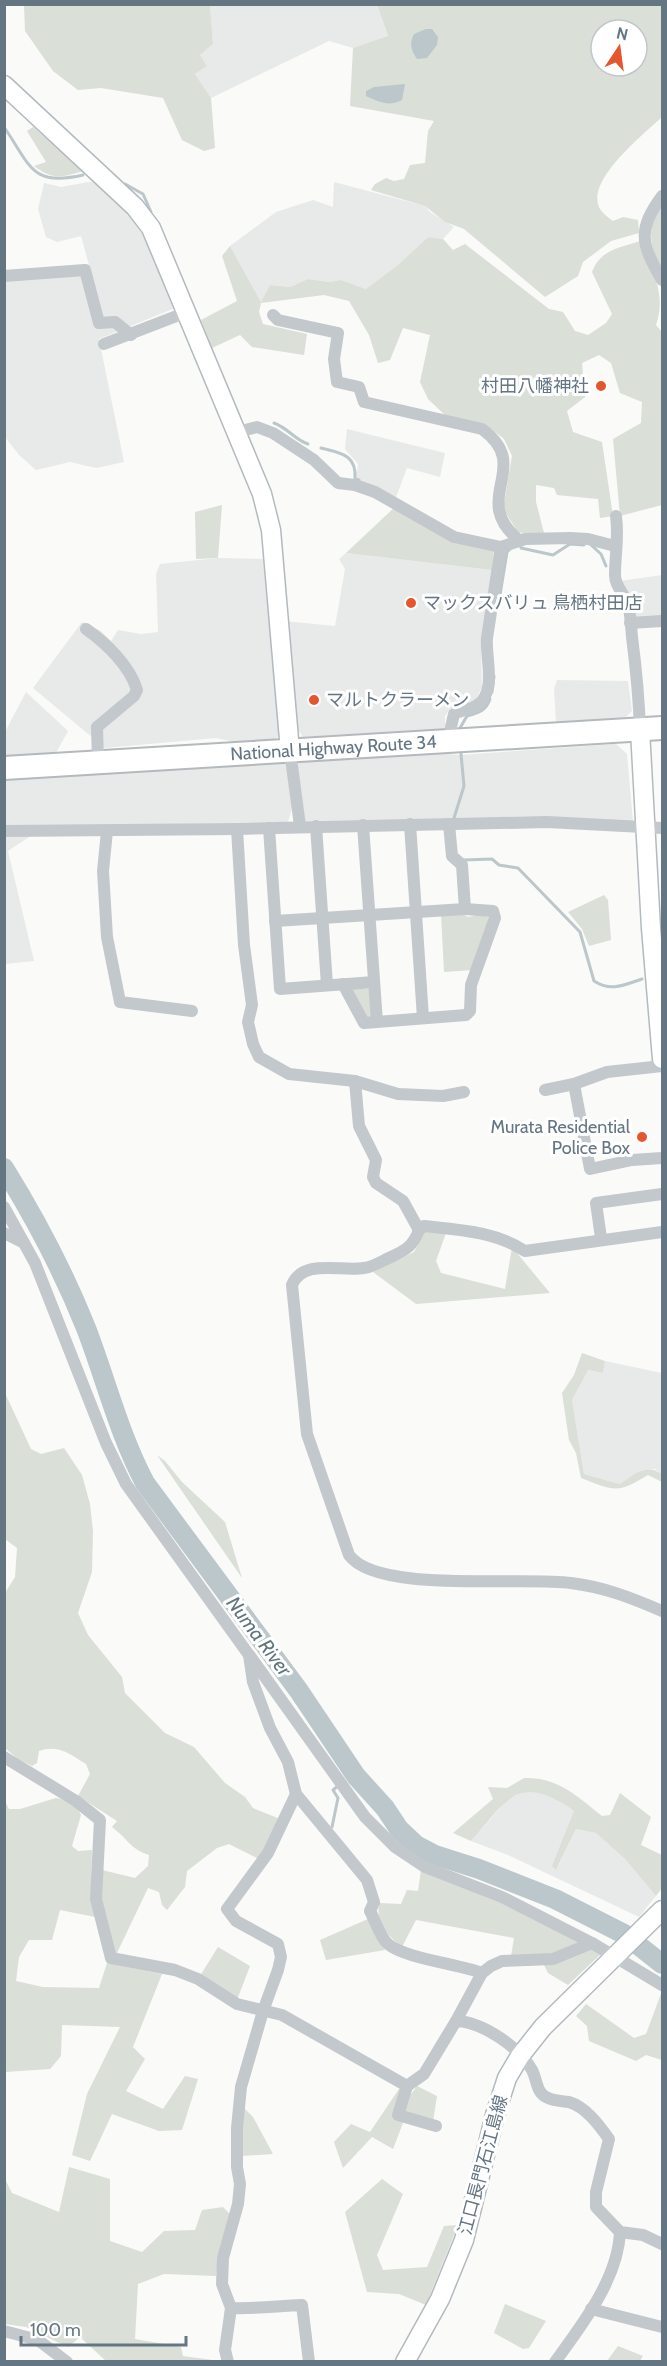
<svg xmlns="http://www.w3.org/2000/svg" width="667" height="2366" font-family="Cabin,'Noto Sans JP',sans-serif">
	<rect width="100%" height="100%" fill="#fafaf8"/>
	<g fill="#e8e9e9">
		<polygon points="210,5 377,5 388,37 353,48 329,41 211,98 195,74 207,66 200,55 213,44"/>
		<polygon points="94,181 124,207 142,233 175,308 99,339 124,462 96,468 70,462 36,470 19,455 5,437 5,278 81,273 87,278 89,265 81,236 57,242 46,237 38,209 44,183 61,187"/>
		<polygon points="334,182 425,206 430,212 454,227 443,239 428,237 399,264 366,289 341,280 330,282 308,279 290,287 271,285 261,302 230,246 276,212 313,200 333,207"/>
		<polygon points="347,429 445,453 440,477 407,468 396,497 356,481 358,464 345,449"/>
		<polygon points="346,553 492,570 481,647 482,687 475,701 450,709 445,716 445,729 303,737 294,724 284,621 335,626 345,569 339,559"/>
		<polygon points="218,558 263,559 279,735 275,740 235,742 216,738 105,748 33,688 82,622 101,631 111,641 118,630 141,634 158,632 156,574 160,564"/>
		<polygon points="662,575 662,616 636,619 620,581"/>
		<polygon points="557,680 628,681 632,711 624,719 556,722 554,689"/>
		<polygon points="26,692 68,731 56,753 5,757 5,732"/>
		<polygon points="616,744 627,754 633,822 547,819 305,821 297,769 298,764 307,759 424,752 460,755"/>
		<polygon points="278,760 286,763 292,808 288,822 5,827 4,779"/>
		<polygon points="5,835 32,835 8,851 34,961 5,964"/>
		<polygon points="605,1361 662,1373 662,1474 655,1469 643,1470 620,1484 584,1474 572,1400 588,1370 603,1373"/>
		<polygon points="526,1791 547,1793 574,1811 557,1869 576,1829 596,1833 625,1859 656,1896 639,1917 508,1855 471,1841 508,1799"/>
	</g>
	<g fill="#dadfd7" fill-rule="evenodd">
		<polygon points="24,5 210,5 213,44 200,55 207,66 195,74 211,98 215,148 204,151 182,140 163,98 101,88 78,90 53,71 25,31"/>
		<path d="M377,5H662V117C644,134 591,176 598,204C599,211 608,217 613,221L623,217L638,220L639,233L611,241L583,262L578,276L545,297L464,229L445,222L425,206L371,190L375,184L386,178L394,181L404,179L410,165L425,163L428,131L434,121L350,106L353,48L388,36ZM601,30H637V66H601Z"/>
		<path d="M33,127L84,171C61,177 54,181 34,166L46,162L27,131Z"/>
		<path d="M662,203V272C650,247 645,227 662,203Z"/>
		<path d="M428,237L443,239L453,250L465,244L549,309L563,312L575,331L588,335L606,323L612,314L592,272C600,250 619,248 640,241C652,272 667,293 656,325L662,332V505L620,516L613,439L641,423L642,402L620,393L611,363L599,355L582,363L585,397L567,411L573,432L602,442L613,516L600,518L598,499L557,495L554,488L536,485V502L544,533L538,536L518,532L503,509L512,456L504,439L486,425L446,416L428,399L420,382L430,335L403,328L390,360L378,363L369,335L349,301L324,295L261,303L259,312L263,324L307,334L304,355L252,347L240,335L212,348L201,320L237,301L222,256L230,246L261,302L270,285L290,287L308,279L330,282L341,280L366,289L399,264Z"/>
		<polygon points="222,505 218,558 196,559 195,512"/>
		<polygon points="396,506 494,550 492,570 346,553"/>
		<polygon points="604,895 608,900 611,940 589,946 582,929 568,912"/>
		<polygon points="441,914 463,914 468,917 484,914 490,919 473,970 444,972"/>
		<polygon points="353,987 371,989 373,1017 365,1018 350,991"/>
		<polygon points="425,1231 446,1233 436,1261 441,1273 505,1289 512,1247 550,1293 416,1304 373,1272 414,1252"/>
		<path d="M582,1353L605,1361L603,1373L588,1370L572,1400L584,1474L620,1484C634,1475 646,1463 662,1474V1482L648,1475C617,1494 615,1491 581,1478L576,1453L569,1440L562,1393L574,1375Z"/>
		<path d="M5,1393L31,1449L41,1454L64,1448L82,1475L90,1504L93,1531L92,1572L78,1613L88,1635L122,1677L125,1693L165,1733L194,1747L225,1783L245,1797L253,1808L280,1819L259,1859L229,1844L217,1848L187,1871L185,1887L167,1910L162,1905L159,1892L148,1888L116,1955L105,1919L60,1910L52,1940H29L19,1957L16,1981L43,1987L99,1988L107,1963L162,1974L133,2047L145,2059L126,2091L163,2109L185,2076L198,2079L182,2130L159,2131L112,2114L90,2161L72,2155L87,2094L120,2027L62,2025L61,2056L50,2069L5,2072L4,1799L9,1809H20L56,1798L75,1802L81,1815L72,1846L78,1851L92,1850L91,1889L102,1870L135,1878L148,1866L149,1855C130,1849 128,1839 112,1827L117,1821L78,1796L90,1774L86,1764C70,1754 58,1744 39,1751L37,1763L32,1766L18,1759L5,1748V1593L15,1577L17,1548L5,1539Z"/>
		<polygon points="157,1455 165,1461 182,1482 225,1522 242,1578"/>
		<path d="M524,1778C558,1777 577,1796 602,1816L610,1815L620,1793L651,1817L641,1845L662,1855V1888L656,1896L625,1859L596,1833L576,1829L556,1870L552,1866L574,1811C518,1772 508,1799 471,1841L453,1833L493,1799L488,1787L507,1788Z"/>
		<path d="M421,1870L498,1899L581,1943L552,1955L511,1956L514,1938L416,1920L402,1947C387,1935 376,1923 379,1903L401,1904L407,1890L418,1891Z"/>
		<polygon points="368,1919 385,1950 326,1960 320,1940"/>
		<polygon points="218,1947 250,1966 237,2000 200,1976"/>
		<polygon points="592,1948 602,1953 568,1985 548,1973 544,1965"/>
		<polygon points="662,1991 662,2060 646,2055 636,2061 589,2041 587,2026 576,2016 586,2004 634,2038 646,2034"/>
		<polygon points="417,2086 437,2096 433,2122 406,2115 393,2149 372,2137 343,2168 334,2142 351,2124 370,2132 399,2089 411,2094"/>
		<polygon points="243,2107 253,2117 273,2154 242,2156"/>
		<polygon points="69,2167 110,2179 110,2241 142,2252 164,2231 195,2230 202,2210 223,2207 231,2215 221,2244 216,2276 164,2274 138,2284 135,2339 181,2347 183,2356 220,2361 106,2361 80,2337 68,2347 26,2327 5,2324 4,2177 12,2193 59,2212"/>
		<polygon points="382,2179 403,2194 377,2255 383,2270 427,2267 444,2226 458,2225 426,2305 399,2294 367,2292 345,2212"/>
		<polygon points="505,2304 546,2321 529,2348 523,2349 494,2333"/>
		<polygon points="618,2346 643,2356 640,2361 607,2361"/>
	</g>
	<g fill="#bbc7cb">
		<path d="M426,29H432L438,37L437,45L427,58L417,59C411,50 409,44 414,34Z"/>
		<path d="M405,84L402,100C389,107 379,102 366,96V91L374,87Z"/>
	</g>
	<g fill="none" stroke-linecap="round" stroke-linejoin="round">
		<g stroke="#bbc7cb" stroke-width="3">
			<path d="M4,127C31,166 31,187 83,175"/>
			<polyline points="125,184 143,194 151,212"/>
			<path d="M274,423C288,428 295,440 308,444"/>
			<path d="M321,448C341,453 357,455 355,479L359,480"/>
			<polyline points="591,545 601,554 606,566"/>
			<polyline points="521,548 553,555 570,544 584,545"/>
			<polyline points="499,601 507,552 510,549"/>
			<polyline points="492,692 494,676"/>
			<path d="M460,728L467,716C478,713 486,711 490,699"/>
			<polyline points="454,818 464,786 461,754"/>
			<path d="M464,860L492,859L499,865L518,868L580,932L594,981C611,992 624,985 642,979"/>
			<polyline points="332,1827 338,1798 333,1790 338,1786"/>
		</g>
		<path stroke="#bbc7cb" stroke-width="20" d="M4,1168C35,1218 64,1273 86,1328C106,1380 119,1434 145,1483L299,1691L356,1776L385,1808L399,1829L416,1845L435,1855L479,1869L555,1899L624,1934L662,1964"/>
		<g stroke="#b3babf" stroke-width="21">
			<g id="secondary">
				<polyline points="4,85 135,207 151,228 262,494 271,530 290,751"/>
				<polyline points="640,730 651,928 662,1059"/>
				<polyline points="405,2362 440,2299 464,2240 495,2115 507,2078 520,2056 543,2027 662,1910"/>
			</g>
		</g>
		<g stroke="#b4b9bd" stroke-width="26">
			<g id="highway">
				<path id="s1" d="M4,768L662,728"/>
			</g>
		</g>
		<g stroke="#c3c8cc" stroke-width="12">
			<path d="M662,196C637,230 641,244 662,280"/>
			<polyline points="4,276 85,270 99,323 115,322 131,335"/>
			<path d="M273,315L278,320L338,333L334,359L337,382L359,387L364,402L482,429C535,468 467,498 520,541"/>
			<polyline points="104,344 187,312"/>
			<polyline points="237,432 257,427 273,433 314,460 338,483 355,485 375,492 454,537 501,547 525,539 570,538 588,539 615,546"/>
			<path d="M616,516C619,537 615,555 615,575C615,587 625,594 628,605C631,615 631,627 632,637C636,668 639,699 640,730"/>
			<polyline points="630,623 662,621"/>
			<path d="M86,629C106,643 130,666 137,690L134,696L97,727L98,762"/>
			<path d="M453,741L451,727L454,714C461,710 469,710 476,706C498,693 485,657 487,638L501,547"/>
			<polyline points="290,751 300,826"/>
			<polyline points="410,824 423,1018"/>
			<polyline points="363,825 377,1022"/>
			<polyline points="316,826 327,985"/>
			<polyline points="269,828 280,989 374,982"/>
			<polyline points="237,829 244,945 252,1005 248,1022 253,1044 259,1057 289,1074 355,1081 398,1094 443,1096 464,1092"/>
			<polyline points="4,831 237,829 547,822 662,828"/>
			<polyline points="107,831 103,871 107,937 120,1002 192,1011"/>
			<polyline points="275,921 465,909 462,865 452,856 449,824"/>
			<polyline points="343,984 364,1023 466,1015 470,1011 471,985 495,918 493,911 465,909"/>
			<polyline points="355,1081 359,1126 376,1160 373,1177 376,1183 403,1201 419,1230"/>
			<polyline points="574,1084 590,1169 632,1160 662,1158"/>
			<polyline points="545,1090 574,1084 607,1072 662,1066"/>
			<path d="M4,1207L35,1263L106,1443L126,1484L249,1655L253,1682L270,1728L288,1762L296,1794L367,1880L374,1902L370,1911C375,1920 380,1937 388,1944C404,1958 458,1964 482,1973"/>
			<path d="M662,1232L525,1251C494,1231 460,1230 424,1226L419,1230C413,1246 406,1250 391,1257C382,1261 373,1267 364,1268C342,1272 303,1258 292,1285L307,1434L349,1555C377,1594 522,1576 571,1583C604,1587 632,1598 662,1611"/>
			<polyline points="4,1233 24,1243"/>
			<polyline points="601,1238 596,1203 662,1194"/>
			<polyline points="250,1656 365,1817 395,1847 425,1867 502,1897 592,1943 662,1985"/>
			<path d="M4,1757L76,1801L100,1820L96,1899L111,1958L175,1970L198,1979L237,2004L282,2015L407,2086L424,2074L456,2021C483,2022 519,2047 532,2070C537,2079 536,2092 546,2097C553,2101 562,2101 569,2102C586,2107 599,2125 609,2139L596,2192V2207L620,2232L643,2235L662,2244"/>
			<polyline points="456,2021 482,1973 491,1966 502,1961 553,1959 592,1943"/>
			<polyline points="407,2086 398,2115 436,2126"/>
			<path d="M231,2308C255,2309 277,2306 302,2305L309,2362"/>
			<polyline points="591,2309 662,2327"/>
			<polyline points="4,2331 38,2340 67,2362"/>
			<polyline points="228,2362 225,2350 231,2308 222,2284 223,2258 238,2204 240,2184 237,2167 237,2128 241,2087 263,2011 278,1970 281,1957 278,1944 236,1921 227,1909 268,1853 296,1794"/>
			<path d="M555,2362C582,2325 618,2279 620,2232"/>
		</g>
		<use href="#secondary" stroke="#fff" stroke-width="18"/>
		<use href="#highway" stroke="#fff" stroke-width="22"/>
	</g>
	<g fill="#e4572e" stroke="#fff" stroke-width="2">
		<circle cx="601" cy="386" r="6"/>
		<circle cx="411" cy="603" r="6"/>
		<circle cx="314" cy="700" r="6"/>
		<circle cx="642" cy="1137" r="6"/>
	</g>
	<g text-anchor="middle" stroke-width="6" stroke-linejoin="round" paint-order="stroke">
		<g font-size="18" fill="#657683" stroke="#fff" text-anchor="end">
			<text x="589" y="392">村田八幡神社</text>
			<text x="423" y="609" text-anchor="start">マックスバリュ 鳥栖村田店</text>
			<text x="326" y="706" text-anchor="start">マルトクラーメン</text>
			<text x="630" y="1133">Murata Residential<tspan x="630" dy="21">Police Box</tspan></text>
		</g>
		<g font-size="18" fill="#657683" stroke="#fff">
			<text dy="6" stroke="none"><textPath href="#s1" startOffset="330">National Highway Route 34</textPath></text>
			<text transform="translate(483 2165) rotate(-75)" y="6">江口長門石江島線</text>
		</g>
		<g font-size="20" font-style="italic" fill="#60757c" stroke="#fff">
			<text transform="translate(259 1636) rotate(53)" y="7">Numa River</text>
		</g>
	</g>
	<rect width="667" height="2366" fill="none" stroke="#657683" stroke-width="12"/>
	<g transform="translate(619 48) rotate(13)"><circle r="28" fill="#ffffff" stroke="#c1c8cd" stroke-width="1.5"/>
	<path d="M0-4.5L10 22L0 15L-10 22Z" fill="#e4572e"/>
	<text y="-9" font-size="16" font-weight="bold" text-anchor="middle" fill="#657683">N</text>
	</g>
	<path d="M21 2336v9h165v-9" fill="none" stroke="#657683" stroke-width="3"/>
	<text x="30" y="2336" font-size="18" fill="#657683" stroke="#ffffff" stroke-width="4.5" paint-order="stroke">100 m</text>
</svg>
